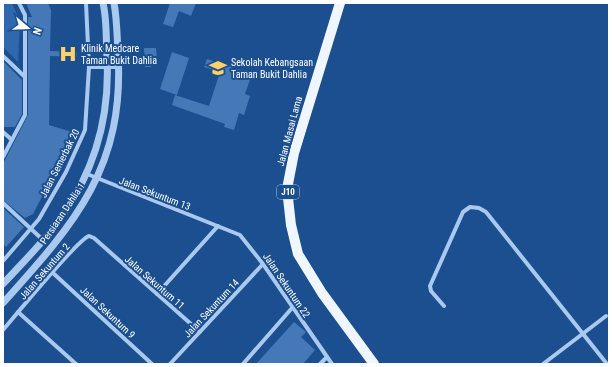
<svg xmlns="http://www.w3.org/2000/svg" width="612" height="367" font-family="'Roboto Condensed',sans-serif">
	<rect width="100%" height="100%" fill="#1b4f8f"/>
	<polygon fill="#2e69ad" points="3,3 12,3 20,21 18,62 3,47"/>
	<g fill="#4478b7">
		<polygon points="26,3 48,3 51,10 50,51 77,52 77,57 50,56 49,125 72,132 73,137 33,214 25,218 3,200 3,164 28,115 28,17 32,17"/>
		<polygon points="170,3 196,3 191,16 179,11 173,27 163,24"/>
		<polygon points="144,48 156,48 157,59 151,60 151,67 145,67"/>
		<polygon points="172,52 189,58 177,95 160,89"/>
		<polygon points="207,59 252,74 245,94 250,96 244,115 239,113 234,130 224,127 225,124 172,105 175,95 209,106 220,72 204,67"/>
		<polygon points="3,61 22,80 22,114 15,127 3,127"/>
		<polygon points="3,208 24,227 6,247 3,244"/>
		<polygon points="294,322 306,332 301,337 315,350 303,364 256,364"/>
	</g>
	<g fill="none" stroke-linecap="round" stroke-linejoin="round">
		<g stroke="#a9c9ee" stroke-width="4">
			<polyline points="3,56 25,77"/>
			<polyline points="89,67 118,67"/>
			<polyline points="3,132 12,140"/>
			<polyline points="3,157 25,115 25,15 19,3"/>
			<polyline points="87,174 240,235 263,264 332,364"/>
			<polyline points="3,203 43,240"/>
			<polyline points="3,261 39,219 66,172 85,130 89,67 86,3"/>
			<polyline points="53,273 152,364"/>
			<polyline points="157,294 218,226"/>
			<polyline points="444,306 431,291 430,286 463,212 470,207 479,208 486,212 607,364"/>
			<polyline points="18,312 76,364"/>
			<path d="M3,330C15,316 78,239 89,236L94,238L200,332"/>
			<polyline points="170,364 263,264"/>
			<polyline points="243,364 292,308"/>
			<polyline points="320,364 327,357"/>
			<polyline points="543,364 606,316"/>
		</g>
		<g stroke="#a9c9ee" stroke-width="7">
			<path d="M3,284C22,263 44,242 61,218C95,170 110,116 107,58C106,40 107,20 103,3"/>
			<path d="M3,303C76,222 125,167 118,52C117,36 117,19 114,3"/>
		</g>
		<polyline stroke="#f0f6ff" stroke-width="10" points="340,3 294,153 287,189 291,225 298,254 322,293 374,364"/>
	</g>
	<defs>
		<g id="hospital-bare" transform="scale(1.38)"><path d="M-5-5h3v3.5h4V-5h3V5h-3V1.5h-4V5h-3Z" fill="#ffd166" stroke="#1b4f8f" stroke-width="2.5" paint-order="stroke"/></g>
		<g id="school-bare" transform="scale(1.38)"><path d="M0-5L7-2L0 1L-7-2ZM-4 1L0 2.5L4 1V4Q0 6-4 4Z" fill="#ffd166" stroke="#1b4f8f" stroke-width="2.5" paint-order="stroke"/></g>
	</defs>
	<g fill-rule="evenodd">
		<use href="#hospital-bare" x="68" y="54"/>
		<use href="#school-bare" x="218" y="68"/>
	</g>
	<g text-anchor="middle" stroke-width="4" stroke-linejoin="round" paint-order="stroke">
		<rect fill="#1b4f8f" stroke="#bbcadd" stroke-width="1" x="277" y="185" width="22" height="14" rx="3"/>
		<g font-size="9" font-weight="bold" fill="#fff">
			<text x="288" y="195">J10</text>
		</g>
		<g font-size="10" fill="#fff" stroke="#1b4f8f" text-anchor="start">
			<text x="81" y="52">Klinik Medcare<tspan x="81" dy="12">Taman Bukit Dahlia</tspan></text>
			<text x="231" y="66">Sekolah Kebangsaan<tspan x="231" dy="12">Taman Bukit Dahlia</tspan></text>
		</g>
		<g font-size="10" fill="#fff" stroke="#1b4f8f">
			<text transform="translate(289 131) rotate(-75)" y="4">Jalan Masai Lama</text>
			<text transform="translate(59 163) rotate(-63)" y="4">Jalan Semerbak 20</text>
			<text transform="translate(155 193) rotate(21)" y="4">Jalan Sekuntum 13</text>
			<text transform="translate(62 213) rotate(-56)" y="4">Persiaran Dahlia 1</text>
			<text transform="translate(44 271) rotate(-49)" y="4">Jalan Sekuntum 2</text>
			<text transform="translate(155 282) rotate(41)" y="4">Jalan Sekuntum 11</text>
			<text transform="translate(287 285) rotate(56)" y="4">Jalan Sekuntum 22</text>
			<text transform="translate(211 308) rotate(-47)" y="4">Jalan Sekuntum 14</text>
			<text transform="translate(108 312) rotate(43)" y="4">Jalan Sekuntum 9</text>
		</g>
	</g>
	<rect width="612" height="367" fill="none" stroke="#ffffff" stroke-width="8"/>
	<g transform="translate(28 28) rotate(109)" stroke="#1b4f8f" stroke-width="3" paint-order="stroke">
	<path d="M0-3L7 15L0 10L-7 15Z" fill="#ffffff"/>
	<text y="-6" font-size="11" font-weight="bold" text-anchor="middle" fill="#ffffff">N</text>
	</g>
</svg>
